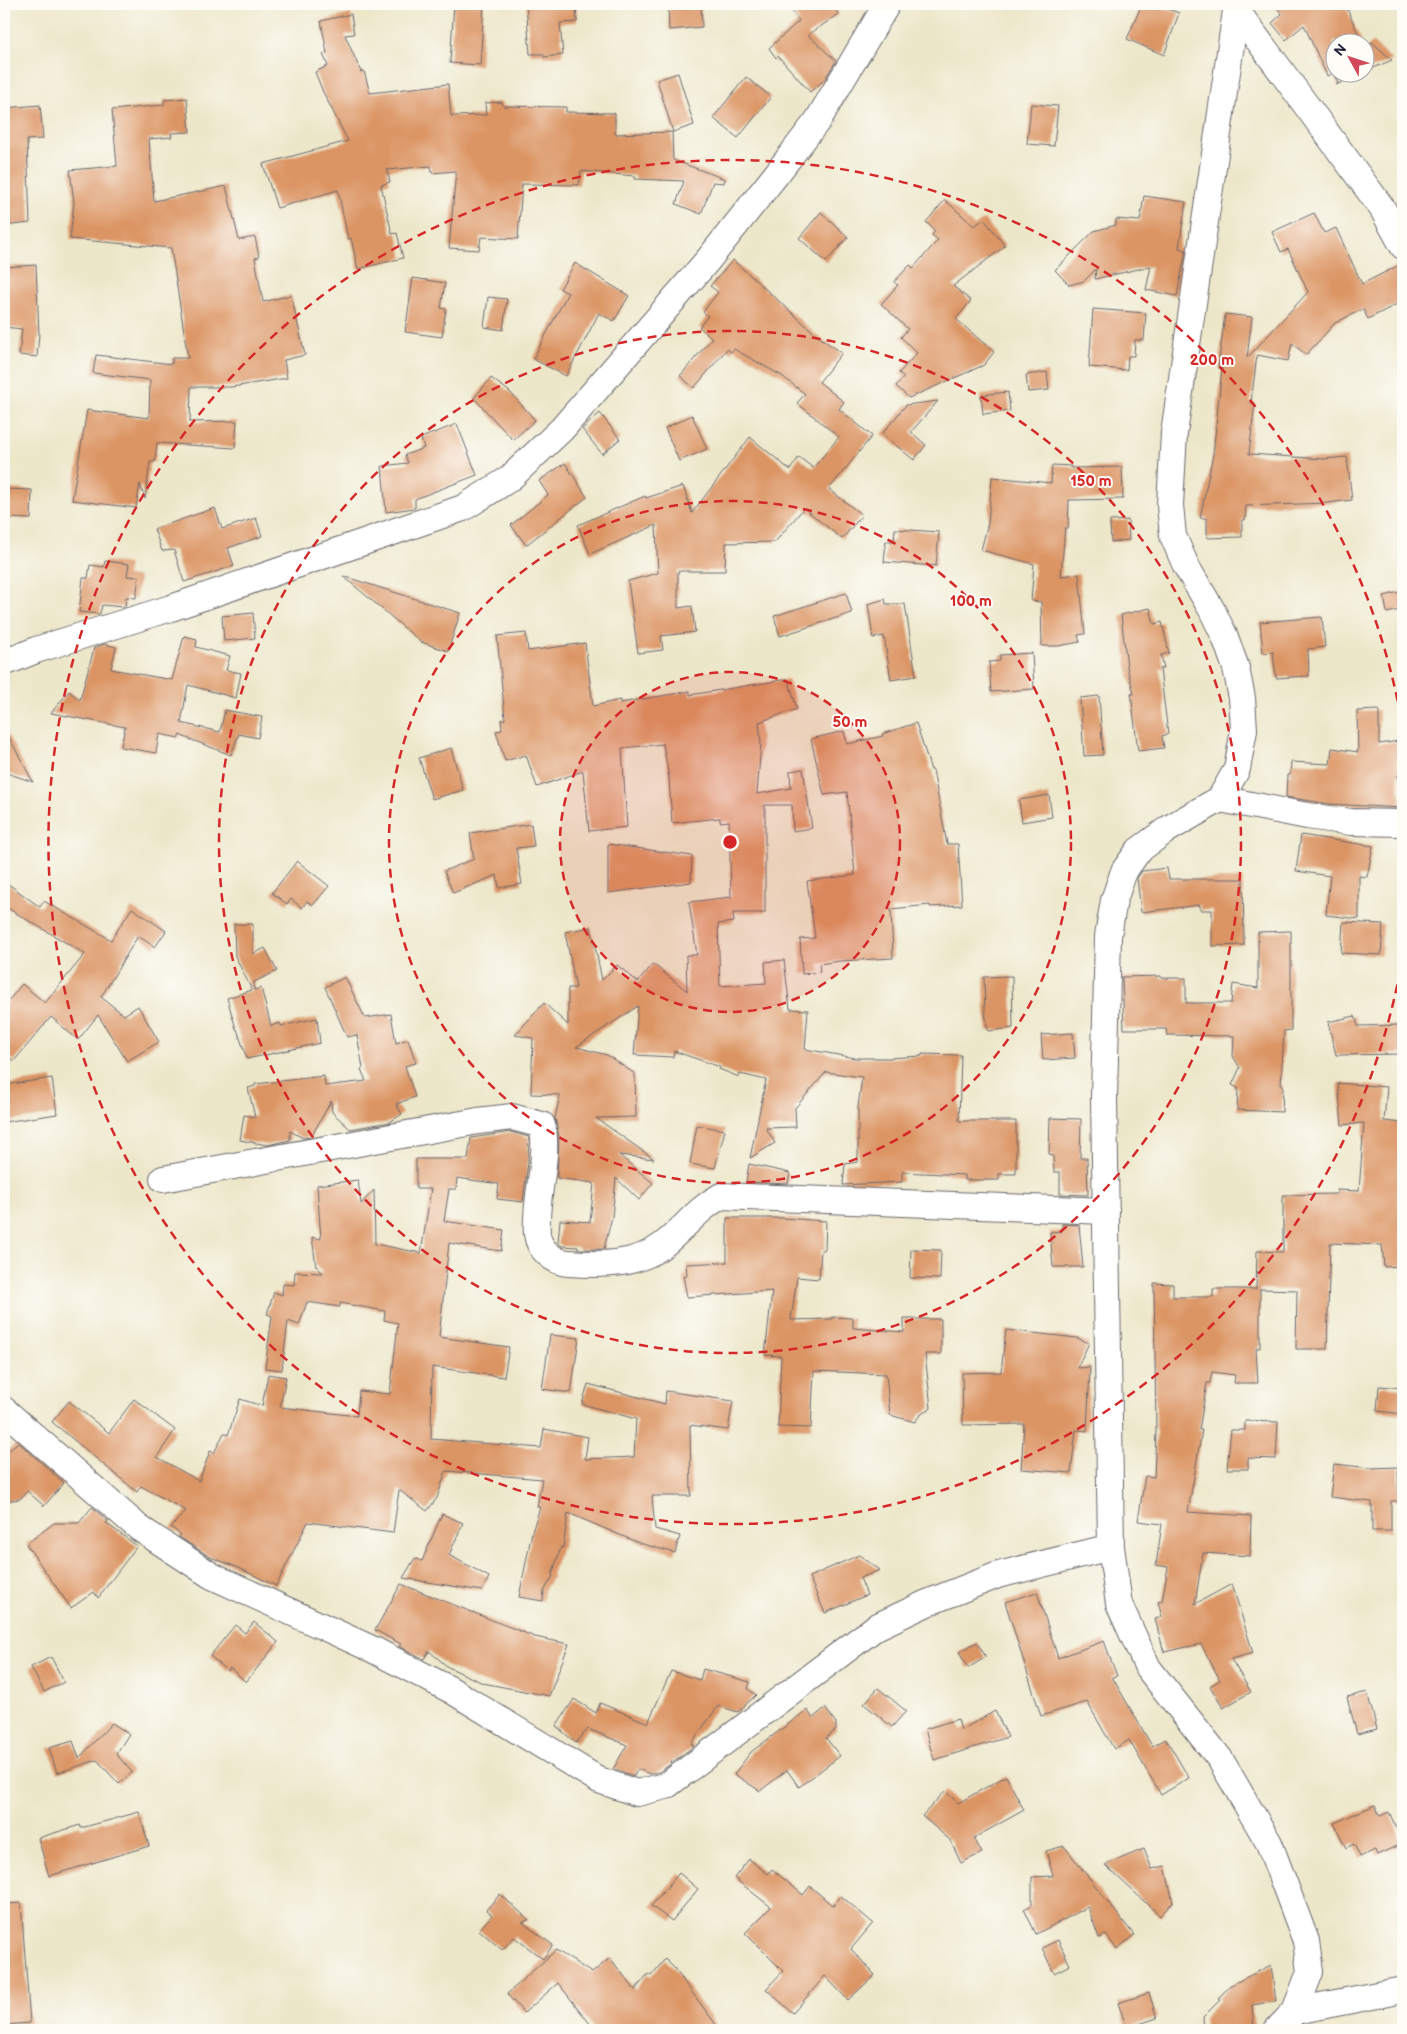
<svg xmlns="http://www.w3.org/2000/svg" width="1407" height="2034" font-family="'Balsamiq Sans',sans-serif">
	<rect width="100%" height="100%" fill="#fdfcf7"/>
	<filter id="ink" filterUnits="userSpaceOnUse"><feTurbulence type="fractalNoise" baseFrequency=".02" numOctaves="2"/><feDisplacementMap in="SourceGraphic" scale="10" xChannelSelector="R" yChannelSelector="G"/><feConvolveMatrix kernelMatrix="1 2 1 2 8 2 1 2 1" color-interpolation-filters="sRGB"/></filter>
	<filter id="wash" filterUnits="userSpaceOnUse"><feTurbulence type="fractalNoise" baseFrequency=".0096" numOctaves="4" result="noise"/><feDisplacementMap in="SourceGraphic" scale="20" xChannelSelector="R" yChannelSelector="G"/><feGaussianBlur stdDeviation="1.12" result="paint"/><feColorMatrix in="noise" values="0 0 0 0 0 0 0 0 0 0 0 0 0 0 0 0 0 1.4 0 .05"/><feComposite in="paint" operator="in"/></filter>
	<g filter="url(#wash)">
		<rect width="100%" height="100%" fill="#ede7ca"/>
		<g id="blocks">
			<g fill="#db9464">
				<polygon points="454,4 484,4 480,65 450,63"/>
				<polygon points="526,4 576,4 577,22 560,23 563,55 544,57 543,54 530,54"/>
				<polygon points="668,4 701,4 702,27 669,30"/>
				<polygon points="803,4 831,4 839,14 808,35 836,61 824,80 810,92 778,56 776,58 769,48 799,21 792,11"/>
				<polygon points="1142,4 1166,4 1164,8 1179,13 1164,55 1127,39"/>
				<polygon points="1274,4 1345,4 1362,42 1334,42 1334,72 1364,72 1336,85 1338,83 1333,73 1327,76 1304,25 1286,40 1272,23 1282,14"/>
				<polygon points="351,14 354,34 345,35 361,72 364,71 370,93 448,84 451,116 486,115 485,103 502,102 503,106 566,107 566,112 615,113 615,134 672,132 673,160 725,179 724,183 713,182 701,214 676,204 684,181 635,179 635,176 581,171 579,185 522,184 518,239 481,237 479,250 449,248 456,171 432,173 431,166 387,170 390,182 381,185 392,234 397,233 403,258 358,269 351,238 348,239 338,190 277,208 263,164 348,141 323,92 315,72 328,66 323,54 327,53 321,21"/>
				<polygon points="1372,42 1392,60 1364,72 1364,48 1365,50"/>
				<polygon points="678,73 694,125 673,132 657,80"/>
				<polygon points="746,77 771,97 738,138 713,118"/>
				<polygon points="187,98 190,132 171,133 172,137 149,139 154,201 226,186 239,240 255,237 259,257 255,258 263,302 291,295 305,355 284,360 287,378 232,387 191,387 190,422 237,421 235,448 157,443 155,462 150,462 145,499 140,484 136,508 72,500 87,410 149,418 150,380 93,373 96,355 172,364 172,358 188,358 171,248 70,239 74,203 70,170 117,166 112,110 164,105 164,100"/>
				<polygon points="1031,104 1058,106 1054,146 1027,144"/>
				<polygon points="40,105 43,139 27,140 30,223 4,226 4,108"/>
				<polygon points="1144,196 1186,202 1179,248 1186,250 1177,296 1146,290 1151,266 1095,279 1096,269 1084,281 1069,285 1055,270 1094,231 1116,225 1116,219 1140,221"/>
				<polygon points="945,200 974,226 984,219 1005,246 953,286 971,301 956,319 994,352 984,365 909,398 896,386 904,377 899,373 917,353 901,337 908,329 881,304 898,285 894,282 910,265 913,268 938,240 932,235 935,231 926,222"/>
				<polygon points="821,212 848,237 826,262 799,238"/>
				<polygon points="1314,213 1324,233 1336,228 1362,284 1403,263 1403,301 1368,319 1363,309 1335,323 1306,355 1292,343 1288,361 1257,355 1251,403 1255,403 1249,454 1324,459 1347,457 1352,500 1327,503 1246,506 1245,520 1242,520 1242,537 1207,538 1207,518 1200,518 1213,454 1222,368 1218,368 1225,314 1252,317 1247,358 1308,292 1288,249 1281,252 1272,232"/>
				<polygon points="733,260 819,337 842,353 819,382 844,402 839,409 872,436 829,489 862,515 842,539 804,508 775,542 726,543 725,571 678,571 678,608 692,606 695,632 661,636 663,650 638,653 628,581 658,573 656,525 590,554 578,525 645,496 646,498 683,486 692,513 750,437 790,470 799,457 813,468 839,437 797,403 805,394 782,376 734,349 731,352 727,349 694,388 680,376 712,338 699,327 708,316 703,312 718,292 710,286"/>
				<polygon points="575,263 629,296 614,321 599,313 566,376 533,359 568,293 560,289"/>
				<polygon points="36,265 39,334 37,357 19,355 22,329 4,327 4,267"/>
				<polygon points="413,278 445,283 441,308 446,309 442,337 405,332"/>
				<polygon points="488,297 507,299 503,330 484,327"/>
				<polygon points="1093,309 1146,313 1144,340 1135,340 1134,356 1128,356 1127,370 1089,367"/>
				<polygon points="1047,372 1049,390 1028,392 1026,375"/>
				<polygon points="491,378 510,392 535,420 513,440 474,398"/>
				<polygon points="1008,392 1010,411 983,414 981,395"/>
				<polygon points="938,401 911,432 926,445 914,460 882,434 906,405"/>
				<polygon points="600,413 620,439 602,454 582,429"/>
				<polygon points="692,415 707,449 679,461 665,428"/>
				<polygon points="457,424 477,475 415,499 415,508 386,512 382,466 408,463 405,455 424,448 421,438"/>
				<polygon points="565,463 587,497 526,545 511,525 548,495 539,481"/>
				<polygon points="1052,465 1071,466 1071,468 1122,467 1123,499 1069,500 1068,528 1065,528 1061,576 1079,574 1085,634 1078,635 1080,642 1058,646 1042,646 1041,602 1031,601 1034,564 981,550 988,523 992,477 1051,483"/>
				<polygon points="4,489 32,490 31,519 4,518"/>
				<polygon points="215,508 222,529 256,518 262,536 228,548 234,566 184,582 174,550 162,551 154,529"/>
				<polygon points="1128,520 1129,540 1111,542 1110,521"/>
				<polygon points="895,529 939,532 936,566 884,562 886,541 894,541"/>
				<polygon points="105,561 129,564 127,576 139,577 136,598 126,597 125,607 123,607 102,605 100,614 79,612 83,578 88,578 90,565 104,567"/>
				<polygon points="343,576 460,613 448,651 421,642"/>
				<polygon points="1403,591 1403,609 1387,613 1384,596"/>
				<polygon points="846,593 852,613 780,636 774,616"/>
				<polygon points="885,599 886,604 905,604 916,676 891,680 884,636 873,638 868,604"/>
				<polygon points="1150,608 1154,624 1162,622 1169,653 1161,655 1164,668 1160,669 1168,734 1162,736 1164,748 1138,751 1131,694 1134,694 1127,667 1121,615"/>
				<polygon points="253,613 255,638 224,641 222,616"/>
				<polygon points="1322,617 1325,647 1308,649 1309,676 1276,678 1273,652 1263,653 1260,622"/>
				<polygon points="526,633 528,651 585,643 593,706 620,700 620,703 690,691 690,695 788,679 797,709 759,722 761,743 757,794 791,788 790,771 803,769 812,828 793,831 792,805 765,805 765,913 733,913 734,922 718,924 720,986 766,983 765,962 784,960 790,1009 808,1010 805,1049 855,1058 888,1058 922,1056 922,1054 961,1055 959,1121 1016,1121 1016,1174 999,1174 999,1180 965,1180 965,1175 902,1172 902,1182 843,1185 845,1164 858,1162 858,1107 862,1077 826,1072 795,1108 796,1127 766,1128 775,1143 750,1158 766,1080 740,1074 739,1077 719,1069 720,1067 674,1051 673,1057 634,1055 638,1006 576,1047 607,1055 635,1074 636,1117 596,1118 654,1159 619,1155 653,1183 639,1200 616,1178 612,1217 604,1249 578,1249 578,1247 562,1246 558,1243 560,1220 590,1222 594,1183 557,1178 559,1137 555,1118 560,1095 531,1094 533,1038 515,1035 544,1003 568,1025 568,988 576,988 565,932 591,927 602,980 617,965 638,982 653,964 687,991 686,955 697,955 689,902 731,897 729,821 720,822 720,818 672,823 669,778 663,744 622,748 627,827 589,831 583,771 537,787 526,755 505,761 496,731 502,730 501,720 505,719 497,636"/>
				<polygon points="184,636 197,639 196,647 230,656 226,670 241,673 236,698 188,685 181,723 220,732 225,710 262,717 258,738 239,734 231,755 179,735 179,738 159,734 156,753 121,747 125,727 51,713 69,691 80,700 94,648 104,644 116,647 111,669 172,680"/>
				<polygon points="1032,653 1034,689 991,692 989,662 1000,661 1000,655"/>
				<polygon points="1099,696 1103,755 1084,756 1080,698"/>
				<polygon points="1379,710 1379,744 1399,741 1403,768 1403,774 1398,775 1401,808 1329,804 1286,797 1287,775 1290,775 1291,762 1330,764 1332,748 1358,752 1357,711"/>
				<polygon points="916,723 931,770 933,770 947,844 958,844 962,905 930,907 930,905 891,909 893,958 840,961 819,964 820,972 802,974 800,939 815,938 807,881 855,875 847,792 824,795 811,739 844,731 847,744 883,736 882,734"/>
				<polygon points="4,728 33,782 4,772"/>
				<polygon points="451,748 463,790 432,799 419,758"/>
				<polygon points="1049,795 1052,817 1022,822 1019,800"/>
				<polygon points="531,824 534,846 516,848 522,884 499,888 497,875 453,893 444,871 474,859 470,833"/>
				<polygon points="1301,835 1373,846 1367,877 1359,876 1359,919 1326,915 1330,876 1296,871"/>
				<polygon points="608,844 692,856 691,882 608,893"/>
				<polygon points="297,861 329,886 313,905 307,901 302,908 291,899 287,904 272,893"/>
				<polygon points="1167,868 1169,879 1243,879 1244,945 1212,946 1212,910 1200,910 1200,905 1141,912 1137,878 1142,871"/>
				<polygon points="4,881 40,907 44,901 111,940 132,908 166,931 155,947 138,936 101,997 124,1015 138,1006 159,1042 127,1061 98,1015 78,1040 51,1017 14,1061 4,1052 4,1006 22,984 45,1003 85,954 4,906"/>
				<polygon points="1343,922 1383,924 1381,955 1341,953"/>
				<polygon points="234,924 253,924 253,954 265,948 277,971 254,982 254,990 261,988 271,1026 280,1023 281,1026 317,1018 320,1043 247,1059 237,1029 236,1029 227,998 252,990 235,956"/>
				<polygon points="1291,931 1291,1030 1284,1031 1281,1085 1283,1085 1282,1112 1237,1110 1238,1088 1232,1085 1240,1068 1233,1056 1234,1036 1167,1035 1166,1029 1124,1029 1122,977 1161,976 1161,978 1186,978 1186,1003 1231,1003 1233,984 1258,988 1258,932"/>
				<polygon points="1012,976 1013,1028 988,1031 985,1012 984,977"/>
				<polygon points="345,977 365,1018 391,1014 396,1043 408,1039 416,1063 405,1066 415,1097 396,1104 402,1114 390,1122 350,1129 332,1112 331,1101 311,1137 303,1138 290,1131 290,1140 267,1145 240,1140 244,1115 255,1117 248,1088 255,1086 255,1084 324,1076 325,1086 366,1081 361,1069 363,1068 357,1035 347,1037 325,987"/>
				<polygon points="1355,1016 1358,1026 1403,1025 1403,1054 1336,1055 1328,1022"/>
				<polygon points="1073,1033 1075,1058 1043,1060 1041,1035"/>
				<polygon points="52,1078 57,1114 4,1122 4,1085"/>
				<polygon points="1338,1083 1387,1087 1384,1121 1403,1123 1403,1266 1384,1267 1382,1245 1330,1243 1327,1349 1296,1349 1297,1290 1260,1289 1260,1348 1256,1348 1258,1383 1234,1383 1235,1375 1212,1372 1210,1383 1207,1383 1199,1430 1202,1430 1188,1512 1251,1516 1250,1556 1203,1553 1195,1604 1232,1584 1253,1653 1231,1659 1251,1692 1223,1708 1210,1686 1220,1680 1201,1644 1164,1652 1155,1619 1162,1617 1158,1602 1162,1601 1168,1567 1156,1565 1162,1524 1138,1521 1145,1476 1154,1477 1156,1432 1154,1283 1173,1284 1173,1297 1213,1297 1213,1289 1256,1289 1257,1251 1283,1252 1283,1195 1337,1194 1337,1190 1359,1191 1364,1123 1342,1125"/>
				<polygon points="1050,1118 1081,1119 1080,1158 1087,1158 1088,1195 1060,1194 1060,1172 1054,1172 1053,1155 1049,1154"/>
				<polygon points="697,1125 725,1130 715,1168 690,1164"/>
				<polygon points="511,1132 529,1137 528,1162 523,1202 497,1199 499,1184 457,1178 456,1189 449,1189 444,1221 504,1230 501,1251 449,1243 439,1337 509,1347 504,1377 432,1367 431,1439 541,1448 544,1429 588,1437 585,1459 634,1457 636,1419 582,1404 588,1384 665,1404 666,1391 733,1401 728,1430 690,1425 691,1496 652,1496 655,1529 680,1536 675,1553 639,1543 568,1513 563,1548 561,1547 552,1575 553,1576 544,1591 543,1601 519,1597 532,1532 540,1507 537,1507 542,1479 446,1471 437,1498 427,1511 399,1490 393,1533 308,1522 276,1586 237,1567 210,1557 179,1537 181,1535 171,1527 186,1511 141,1486 137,1492 52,1422 69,1401 109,1433 134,1399 175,1430 157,1457 199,1481 210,1451 214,1453 224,1433 228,1435 240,1399 262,1406 268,1374 286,1377 280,1407 357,1416 359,1391 390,1394 398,1323 384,1320 385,1311 340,1303 340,1307 307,1302 299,1325 288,1321 282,1370 265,1368 272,1316 267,1314 274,1292 282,1295 283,1284 294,1285 295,1272 323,1273 316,1266 312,1237 321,1239 317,1185 358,1180 361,1204 374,1190 375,1244 421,1253 431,1189 416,1189 416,1159 468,1159 471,1138"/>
				<polygon points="749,1164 790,1173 788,1184 746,1182"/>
				<polygon points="727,1218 782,1218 826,1221 825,1250 821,1250 819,1279 797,1277 791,1320 832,1319 832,1317 853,1318 853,1328 904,1332 904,1319 941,1319 941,1354 925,1354 931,1408 920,1415 915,1422 890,1415 886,1374 814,1371 811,1428 778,1427 781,1356 765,1355 772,1291 687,1297 683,1275 687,1276 686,1264 727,1262"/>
				<polygon points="1062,1224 1079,1225 1083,1267 1053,1267 1050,1232 1062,1231"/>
				<polygon points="911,1249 941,1250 940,1279 910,1278"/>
				<polygon points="1006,1330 1077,1338 1089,1343 1077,1368 1090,1367 1087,1431 1076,1430 1071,1473 1021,1469 1024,1424 963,1425 962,1373 1001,1372"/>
				<polygon points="550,1335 579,1338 571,1393 542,1389"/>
				<polygon points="1379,1386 1403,1388 1403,1414 1377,1411"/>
				<polygon points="1245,1421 1278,1422 1276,1459 1248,1458 1248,1469 1227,1469 1231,1430 1245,1430"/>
				<polygon points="18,1442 64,1483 44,1506 27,1491 20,1499 4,1501 4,1455"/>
				<polygon points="1334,1464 1371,1468 1398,1467 1399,1501 1391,1501 1391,1531 1372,1531 1372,1502 1330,1497"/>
				<polygon points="92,1507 108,1521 106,1523 137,1546 98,1598 94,1592 71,1608 26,1544 54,1523 79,1523"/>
				<polygon points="442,1514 463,1523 449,1555 489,1577 482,1591 403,1578 415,1558 422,1561"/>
				<polygon points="859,1555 880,1570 860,1578 867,1595 825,1613 809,1577"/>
				<polygon points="401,1584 535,1637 569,1644 549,1696 483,1683 448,1667 429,1651 424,1659 399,1646 401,1644 375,1630"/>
				<polygon points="1037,1592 1058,1658 1104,1641 1117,1676 1112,1677 1152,1746 1166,1739 1189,1778 1161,1795 1129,1740 1114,1749 1087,1702 1041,1716 1005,1602"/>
				<polygon points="254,1622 278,1642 246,1682 230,1668 228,1671 210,1656 235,1625 245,1633"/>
				<polygon points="977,1642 986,1657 968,1668 959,1652"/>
				<polygon points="51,1657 64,1682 44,1692 31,1667"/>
				<polygon points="703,1669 750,1682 748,1689 756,1695 738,1712 718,1706 691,1744 694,1746 674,1761 672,1760 671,1764 659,1772 650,1774 638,1769 634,1776 613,1769 627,1745 588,1729 576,1743 556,1726 574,1699 596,1713 600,1703 648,1723 671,1671 700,1680"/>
				<polygon points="878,1688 906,1711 892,1727 864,1704"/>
				<polygon points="1367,1692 1377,1729 1357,1734 1347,1697"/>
				<polygon points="825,1708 836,1723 836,1730 826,1738 840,1756 799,1787 787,1770 760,1791 734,1774 751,1752 807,1710 813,1718"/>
				<polygon points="995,1711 1008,1737 934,1760 925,1729 958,1719 961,1730"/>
				<polygon points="112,1723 129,1734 116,1754 132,1772 119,1784 97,1760 57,1773 49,1748 73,1741 79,1758"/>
				<polygon points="1006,1776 1024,1810 974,1838 982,1853 961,1863 950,1840 922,1816 945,1791 958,1803"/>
				<polygon points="1375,1805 1380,1816 1389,1812 1403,1843 1377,1855 1375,1850 1360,1857 1354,1844 1346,1848 1334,1823"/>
				<polygon points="139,1812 149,1846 49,1876 38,1838 80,1825 81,1828"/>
				<polygon points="1064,1846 1134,1935 1117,1949 1106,1935 1099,1938 1088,1907 1036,1934 1024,1909 1032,1905 1032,1877 1053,1876 1046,1851"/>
				<polygon points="1144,1849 1152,1869 1165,1866 1173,1902 1160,1916 1105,1865"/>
				<polygon points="749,1859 768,1874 772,1869 803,1895 810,1886 833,1906 841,1896 873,1923 851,1949 875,1975 848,2000 825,1976 793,2013 766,1989 783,1971 745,1933 771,1907 734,1878"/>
				<polygon points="679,1873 698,1889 672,1921 651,1906"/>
				<polygon points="500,1894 529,1920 522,1922 553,1945 543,1959 514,1937 502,1950 479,1930 492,1915 486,1910"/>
				<polygon points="21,1903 30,2023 4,2025 4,1904"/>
				<polygon points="1058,1940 1070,1965 1054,1973 1042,1948"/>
				<polygon points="556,1950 592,1973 610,1958 635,1990 648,1974 651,1976 665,1959 674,1968 720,2030 595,2030 558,1983 524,2013 507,1994"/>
				<polygon points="1271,1965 1276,2001 1252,2005 1254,2030 1204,2030 1203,2017 1220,2000 1218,1999 1229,1986"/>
				<polygon points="1149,1993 1157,2018 1127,2028 1118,2003"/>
			</g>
		</g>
	</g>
	<g filter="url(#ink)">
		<use href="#blocks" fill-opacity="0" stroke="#69676d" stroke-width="1"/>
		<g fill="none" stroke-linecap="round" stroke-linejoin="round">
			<g stroke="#69676d" stroke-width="28">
				<g id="minor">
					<polyline points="1237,4 1174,433 1170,505 1173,536 1186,566 1212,610 1225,637 1236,668 1242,698 1244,730 1237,769 1220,799 1168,829 1139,850 1124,871 1114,900 1108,936 1104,1098 1111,1547 1119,1604 1148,1668 1220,1759 1269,1843 1306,1941 1310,1972 1295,2011 1277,2030"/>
					<polyline points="1236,10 1382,208 1403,246"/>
					<polyline points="4,663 36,650 171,608 463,508 509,479 562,429 708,260 775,176 818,120 887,4"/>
					<polyline points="1220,799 1307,816 1351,822 1403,823"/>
					<path d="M163,1179L478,1121L512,1117L542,1125C550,1155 534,1200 537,1234C539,1250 554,1262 568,1263C600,1265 636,1266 663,1245C684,1229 696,1210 721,1196L1106,1211"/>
					<polyline points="4,1410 139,1528 212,1576 374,1650 451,1690 599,1780 637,1793 666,1786 876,1627 927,1603 998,1575 1111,1547"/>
					<polyline points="1295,2011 1403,1990"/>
				</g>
			</g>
			<use href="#minor" stroke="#fff" stroke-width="26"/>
		</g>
	</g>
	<circle cx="730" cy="842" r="170" fill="#d62828" fill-opacity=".12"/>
	<g fill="none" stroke="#d62828" stroke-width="2.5" stroke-dasharray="9 6">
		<circle cx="730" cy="842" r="170"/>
		<circle cx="730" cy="842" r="341"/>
		<circle cx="730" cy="842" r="511"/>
		<path d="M1403 955A682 682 0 1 1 1403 729"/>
	</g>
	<circle cx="730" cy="842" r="8" fill="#d62828" stroke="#fdfcf7" stroke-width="2.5"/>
	<g font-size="15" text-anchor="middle" font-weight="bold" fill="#d62828" stroke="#fdfcf7" stroke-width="4" stroke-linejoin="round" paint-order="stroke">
		<text x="1212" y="365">200 m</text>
		<text x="1091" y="486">150 m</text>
		<text x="971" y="606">100 m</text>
		<text x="850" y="727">50 m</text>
	</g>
	<rect width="1407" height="2034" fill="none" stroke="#fdfcf7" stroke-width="20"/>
	<g transform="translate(1350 58) rotate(310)"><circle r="24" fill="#fdfcf7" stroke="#a5a5ac"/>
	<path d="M0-4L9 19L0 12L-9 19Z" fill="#d1495b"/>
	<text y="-8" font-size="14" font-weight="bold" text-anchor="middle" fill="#22223b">N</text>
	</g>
</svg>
